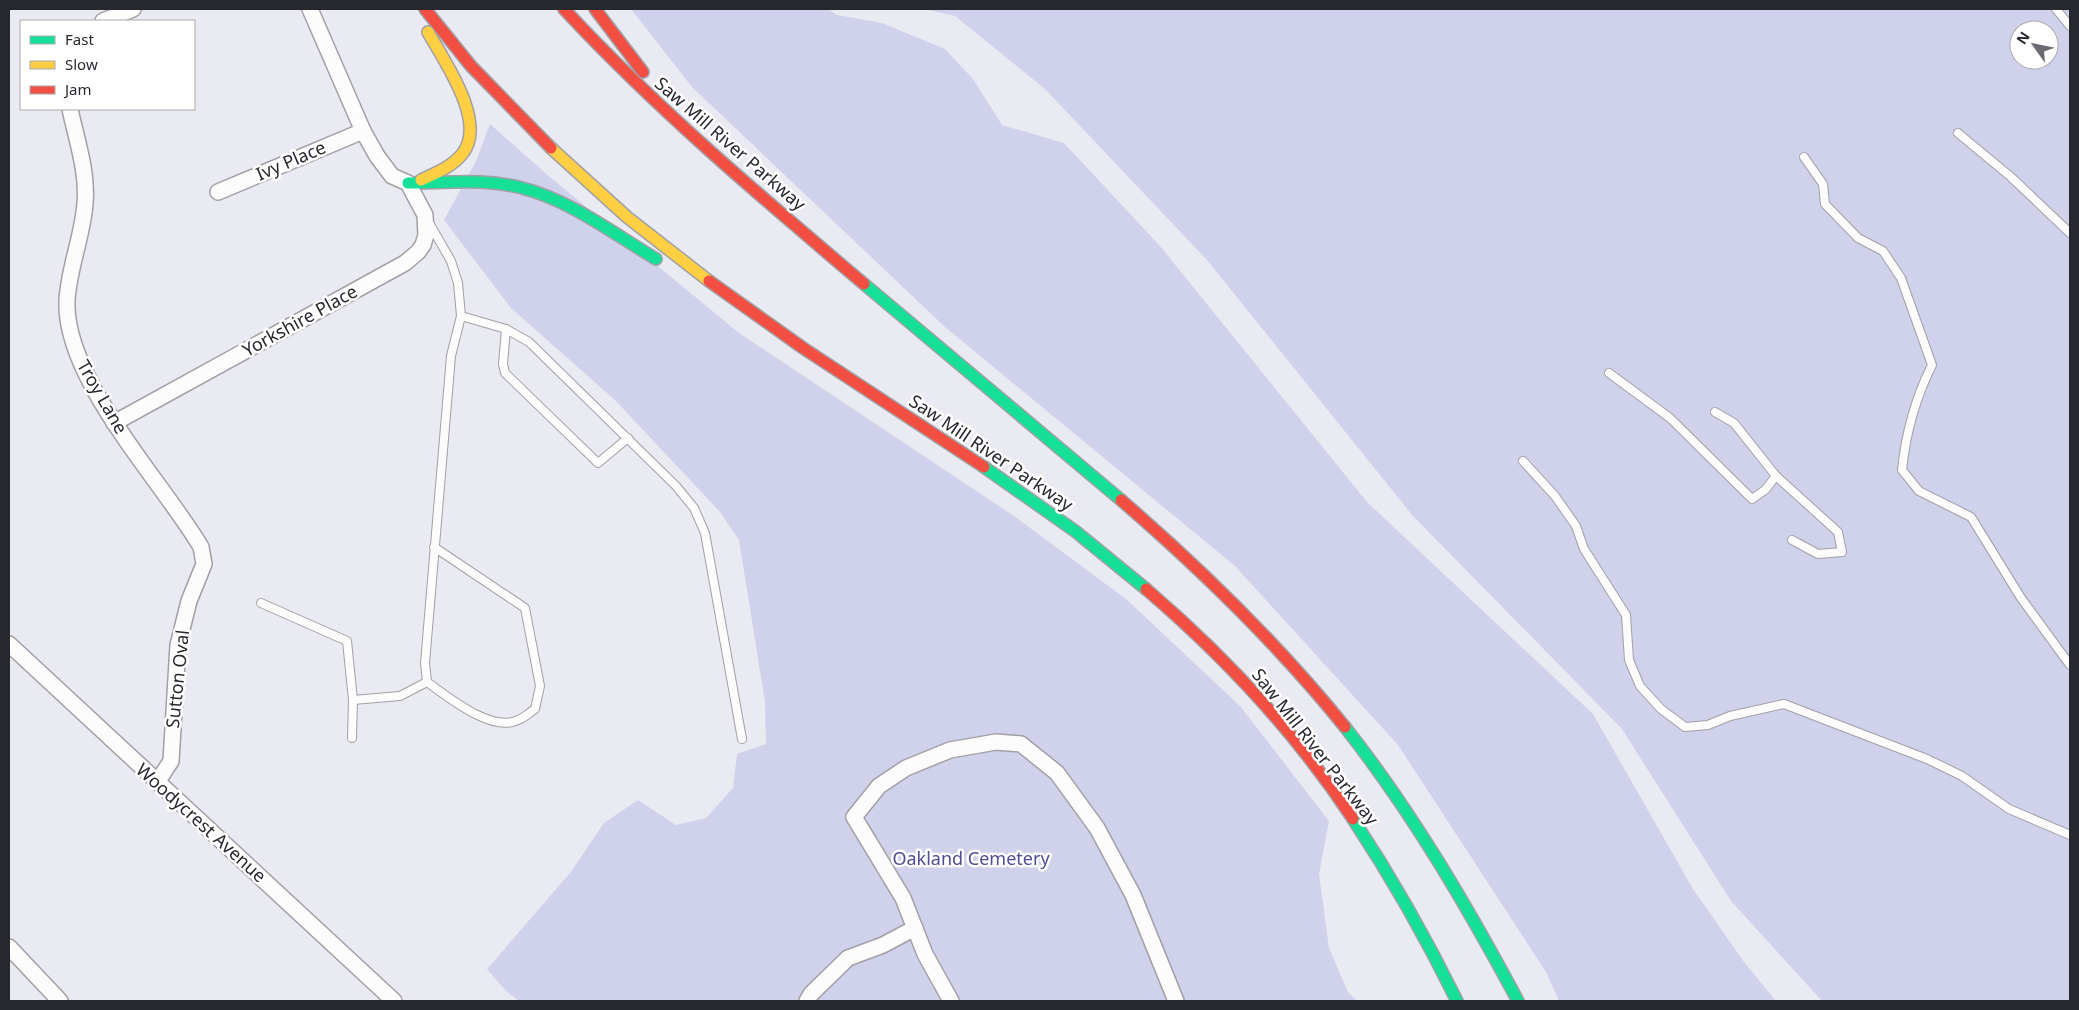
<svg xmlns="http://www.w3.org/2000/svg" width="2079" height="1010" font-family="'Noto Sans',sans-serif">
	<rect width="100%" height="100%" fill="#eaebf2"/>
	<g fill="#d0d1eb" fill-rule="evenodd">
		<polygon points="631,9 828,9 837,15 882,23 945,49 973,79 1002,125 1064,143 1160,246 1367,502 1593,714 1693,889 1744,962 1776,1001 1559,1001 1546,972 1398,745 1235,566 945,327 692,87"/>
		<path d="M925,9H2070V1001H1822L1731,901L1622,729L1413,516L1207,260L1045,89L955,16ZM2019,30H2049V60H2019Z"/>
		<polygon points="490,124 550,177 739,333 1014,516 1126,599 1240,706 1329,821 1319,874 1329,948 1348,992 1357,1001 519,1001 507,992 487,969 570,873 604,823 638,800 676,825 706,818 733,788 737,754 766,744 765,702 739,540 720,512 615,400 511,308 444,220 476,161"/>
	</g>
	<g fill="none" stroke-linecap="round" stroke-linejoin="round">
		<g stroke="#a0a0a6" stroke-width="10">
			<g id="lane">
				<polyline points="2056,9 2070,26"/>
				<polyline points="1958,133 2011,177 2070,233"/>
				<path d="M1804,157L1823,184L1825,204L1858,238L1883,251L1901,278L1932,365C1915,399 1906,431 1902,470L1919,491L1971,517L2021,598L2070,665"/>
				<path d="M428,221L451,261L458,283L461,316L451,356L425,663L427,682C448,697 492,733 518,720C524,718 529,713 535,709L540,686L525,608L434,547"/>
				<polyline points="461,316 506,329 529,342 676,486 694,508 705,533 742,739"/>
				<polyline points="506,329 503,364 505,373 598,463 628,438"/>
				<polyline points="1609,373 1670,418 1752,499 1765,490 1776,476 1734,423 1715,412"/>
				<polyline points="1523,461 1555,496 1576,526 1584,549 1626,615 1629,660 1640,686 1661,709 1685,727 1708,725 1730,716 1784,704 1927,759 1962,776 2009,809 2070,835"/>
				<polyline points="1776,476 1838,532 1842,552 1818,554 1792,540"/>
				<polyline points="261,603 347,641 353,700 400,696 427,682"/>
				<polyline points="352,738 353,700"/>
			</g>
		</g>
		<g stroke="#a0a0a6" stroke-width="18">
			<g id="street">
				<polyline points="103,21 133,9"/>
				<path d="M70,109C76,138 88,172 85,203C83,235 69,267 67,300C63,378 162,481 201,547L204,564L189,601L178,645L171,761L158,781"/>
				<polyline points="218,192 363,131"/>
				<polyline points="114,423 405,263 418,252 423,245 426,235 425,215 408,183 392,176 377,156 363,131 310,9"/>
				<polyline points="9,644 394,1001"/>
				<polyline points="9,947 60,1001"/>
				<polyline points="807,1001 811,994 848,958 883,945 915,928"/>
				<polyline points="951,1001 925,954 903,898 854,817 879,786 906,768 950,750 996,742 1021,744 1057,773 1097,828 1133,895 1176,1001"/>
			</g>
		</g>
		<g stroke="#a0a0a6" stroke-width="14">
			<g id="fast">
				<path d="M408,183C445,183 485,178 522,188C570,200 614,234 656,259"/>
				<polyline points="864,284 1121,500"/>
				<polyline points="984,467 1075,531 1146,589"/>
				<path d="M1345,727C1412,812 1467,906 1518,1001"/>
				<path d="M1353,819C1392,878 1426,938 1457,1001"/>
			</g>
		</g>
		<g stroke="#a0a0a6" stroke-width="14">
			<g id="slow">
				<polyline points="551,148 627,217 709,281"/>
				<path d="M421,180C436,173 452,167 463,153C487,121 444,61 428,32"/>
			</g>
		</g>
		<g stroke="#a0a0a6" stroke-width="14">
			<g id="jam">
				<polyline points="425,9 471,66 551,148"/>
				<path d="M564,9C657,109 760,196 864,284"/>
				<polyline points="595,9 643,72"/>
				<polyline points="709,281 803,348 984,467"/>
				<path d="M1121,500C1202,570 1278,644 1345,727"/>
				<path d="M1146,589C1223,655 1297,734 1353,819"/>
			</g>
		</g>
		<use href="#lane" stroke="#fcfcfd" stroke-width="8"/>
		<use href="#street" stroke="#fcfcfd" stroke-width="15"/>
		<use href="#fast" stroke="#16e098" stroke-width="11"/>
		<use href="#slow" stroke="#ffcf43" stroke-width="11"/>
		<use href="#jam" stroke="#f24e42" stroke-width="11"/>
	</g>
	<g text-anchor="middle" stroke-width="5" stroke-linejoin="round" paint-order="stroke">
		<g font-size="18" fill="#27282d" stroke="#fff">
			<text transform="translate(730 144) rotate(41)" y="6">Saw Mill River Parkway</text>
			<text transform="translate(291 161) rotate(-23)" y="6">Ivy Place</text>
			<text transform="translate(300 321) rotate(-29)" y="6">Yorkshire Place</text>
			<text transform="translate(102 397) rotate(60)" y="6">Troy Lane</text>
			<text transform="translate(991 453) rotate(34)" y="6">Saw Mill River Parkway</text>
			<text transform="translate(178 679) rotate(-84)" y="6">Sutton Oval</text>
			<text transform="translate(1315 747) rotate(52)" y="6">Saw Mill River Parkway</text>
			<text transform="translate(201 823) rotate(42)" y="6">Woodycrest Avenue</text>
		</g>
		<g font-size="18" fill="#4f4c95" stroke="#fff">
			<text x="971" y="865">Oakland Cemetery</text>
		</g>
	</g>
	<rect width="2079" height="1010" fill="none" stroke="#27282d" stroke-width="20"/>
	<rect x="20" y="20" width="175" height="90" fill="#ffffff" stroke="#a9a9ab"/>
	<rect x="30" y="36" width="25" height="8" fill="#16e098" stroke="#a9a9ab"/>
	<text x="65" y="45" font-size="15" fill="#27282d">Fast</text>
	<rect x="30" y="61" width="25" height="8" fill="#ffcf43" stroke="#a9a9ab"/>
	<text x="65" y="70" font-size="15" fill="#27282d">Slow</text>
	<rect x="30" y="86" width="25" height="8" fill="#f24e42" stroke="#a9a9ab"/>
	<text x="65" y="95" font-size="15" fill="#27282d">Jam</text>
	<g transform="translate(2034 45) rotate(303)"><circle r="24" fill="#ffffff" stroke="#a9a9ab"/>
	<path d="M0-4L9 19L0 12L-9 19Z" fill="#6b6c72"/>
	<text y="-8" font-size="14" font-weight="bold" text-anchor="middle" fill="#27282d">N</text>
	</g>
</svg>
